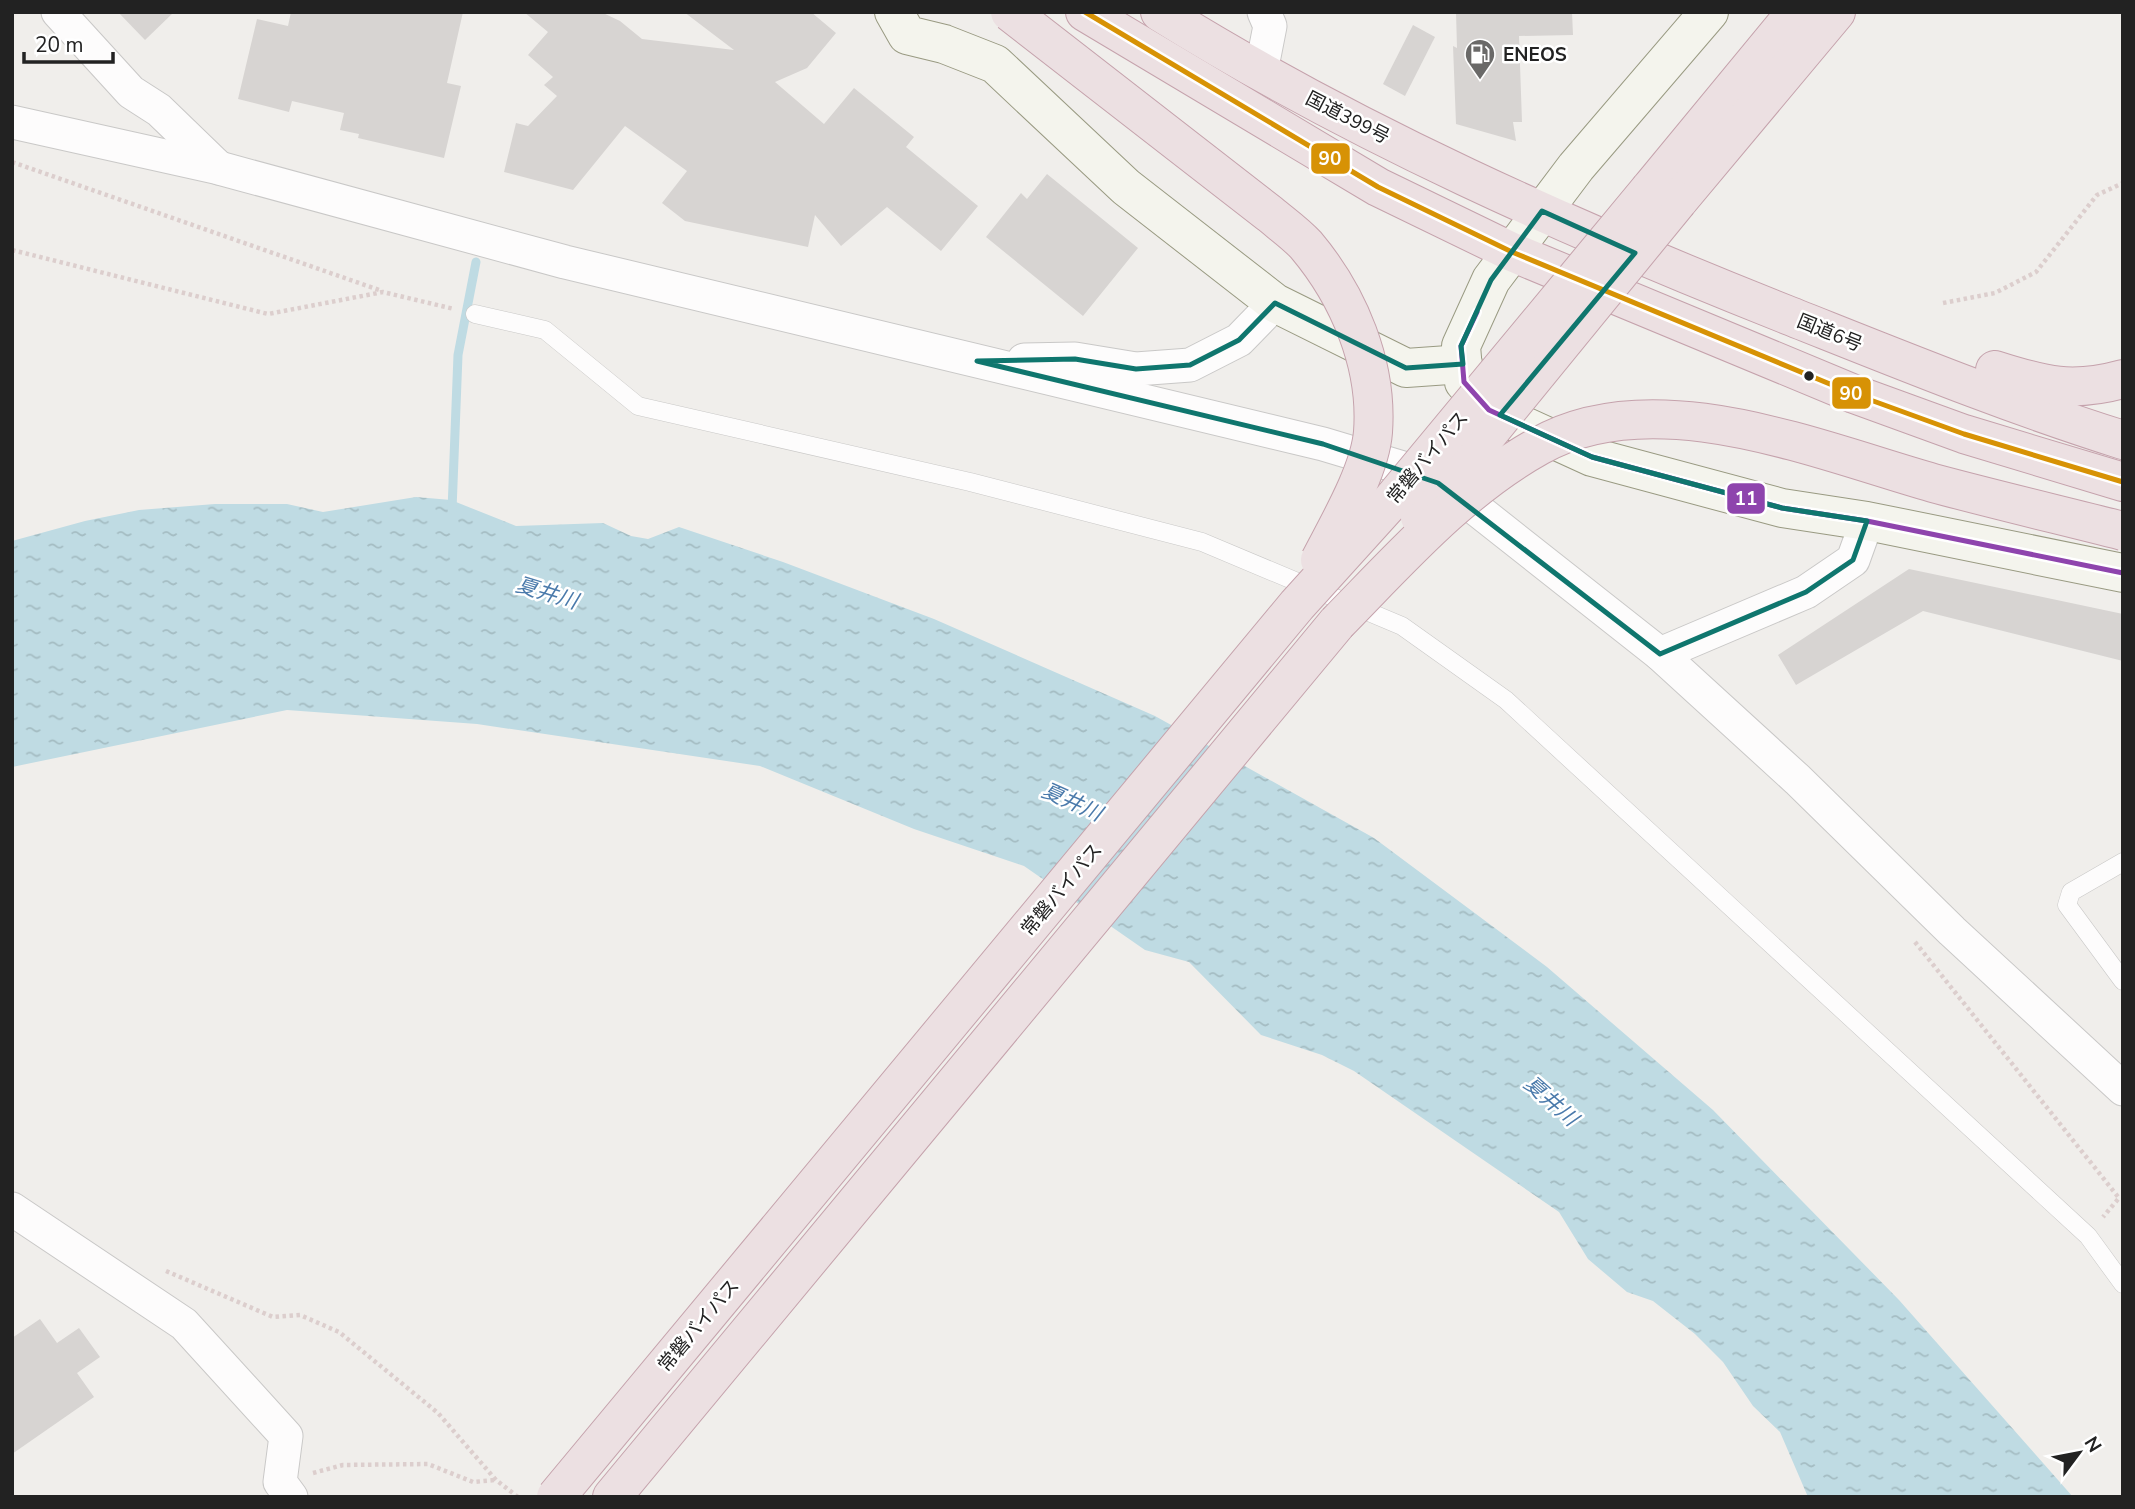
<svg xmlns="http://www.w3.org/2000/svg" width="2135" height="1509" font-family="'Nunito Sans','Noto Sans JP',sans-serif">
	<defs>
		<pattern id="water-ripples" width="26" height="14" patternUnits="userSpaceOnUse" patternTransform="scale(1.75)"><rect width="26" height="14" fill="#bfdbe3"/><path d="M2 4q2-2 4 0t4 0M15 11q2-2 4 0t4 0" fill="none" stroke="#a4bcc2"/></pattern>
	</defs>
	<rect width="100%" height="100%" fill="#f0eeeb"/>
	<polygon fill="url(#water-ripples)" points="416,497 451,500 516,526 603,523 631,536 648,539 679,527 783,562 934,619 1155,716 1374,838 1547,967 1713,1110 1899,1300 2073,1497 1808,1497 1780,1432 1753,1406 1723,1362 1695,1334 1653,1301 1627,1292 1588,1259 1559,1212 1354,1071 1322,1055 1261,1035 1189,962 1145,950 1024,866 914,829 760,766 477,724 287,710 12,767 12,541 85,521 139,510 215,504 287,504 323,512"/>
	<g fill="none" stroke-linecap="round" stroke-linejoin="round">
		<polyline stroke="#bfdbe3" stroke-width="9" points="452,510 458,355 476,262"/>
	</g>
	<g fill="#d7d4d2">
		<polygon points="118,12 174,12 145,40"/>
		<polygon points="291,12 463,12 447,83 461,86 444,158 358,138 359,134 340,130 344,113 292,101 289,112 238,99 257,19 288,26"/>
		<polygon points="524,12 601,12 620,21 642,39 734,50 684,12 811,12 836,33 807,68 775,82 824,124 854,88 914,137 906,147 978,206 941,251 887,207 841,246 815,215 808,247 685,221 662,203 687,171 625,126 573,190 504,172 516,123 528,126 557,96 544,85 553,77 528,55 548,32"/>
		<polygon points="1456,12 1572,12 1573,35 1519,36 1522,122 1513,122 1516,141 1456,124 1453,46 1457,48"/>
		<polygon points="1413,25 1435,37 1405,96 1383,84"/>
		<polygon points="1047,174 1138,248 1083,316 986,237 1021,193 1027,199"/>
		<polygon points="1909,569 2123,614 2123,661 1923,611 1796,685 1778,655"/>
		<polygon points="40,1319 57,1343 79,1328 100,1357 77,1373 94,1397 12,1454 12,1338"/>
	</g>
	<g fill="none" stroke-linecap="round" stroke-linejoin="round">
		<g stroke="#c9c8c7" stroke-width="19">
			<g id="lane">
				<polyline points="475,314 545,330 638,406 970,482 1202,542 1402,626 1506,700 2088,1236 2123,1284"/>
				<polyline points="2123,862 2071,892 2067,905 2123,981"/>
			</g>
		</g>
		<g stroke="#c9c8c7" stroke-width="35">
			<g id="street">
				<polyline points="58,12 131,92 159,110 219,168"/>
				<polyline points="1261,72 1270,26 1264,12"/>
				<polyline points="12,122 219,168 565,262 1323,444 1403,468 1438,483 1475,508 1660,654 1798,780 1952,931 2123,1089"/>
				<polyline points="1024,360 1075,359 1136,369 1190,365 1239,340 1275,303"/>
				<polyline points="1660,654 1806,592 1853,560 1867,521"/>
				<polyline points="12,1209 184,1324 286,1436 280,1482 291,1497"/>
			</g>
		</g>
		<g stroke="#999a82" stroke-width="40">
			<g id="secondary">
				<polyline points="894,12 907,35 944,44 995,64 1126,187 1275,303 1406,368 1463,364"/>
				<polyline points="1709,12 1576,167 1491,280 1461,346 1464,382 1489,410 1592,457 1782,508 1867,521 2123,573"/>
			</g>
		</g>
		<g stroke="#c5a2ac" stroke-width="40">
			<g id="highway">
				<polyline points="1085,12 1378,187 1512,252 1854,394 1964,434 2123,482"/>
				<path d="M1160,12C1356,134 1571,229 1785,314C1896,358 2008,404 2123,440"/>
				<polyline points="1650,189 1796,12"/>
				<polyline points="1678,201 1836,12"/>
				<path d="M1995,370C2045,386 2072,393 2123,379"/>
				<polyline points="612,1497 1337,623"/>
			</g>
		</g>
		<g stroke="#dccecd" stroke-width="4.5" stroke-dasharray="3.5 3.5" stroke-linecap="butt">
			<polyline points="12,162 382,291"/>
			<polyline points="12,250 268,314 383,292 454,309"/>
			<polyline points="1943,303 1995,293 2036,272 2097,195 2123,183"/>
			<polyline points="1915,942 2119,1198 2103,1217"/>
			<polyline points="166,1271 273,1317 300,1315 339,1332 438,1413 496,1480 518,1497"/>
			<polyline points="313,1473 343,1465 428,1464 473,1482 495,1480"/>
		</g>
		<use href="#lane" stroke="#fdfcfc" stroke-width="18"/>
		<use href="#street" stroke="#fdfcfc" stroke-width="33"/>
		<use href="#secondary" stroke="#f4f4ed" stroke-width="38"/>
		<use href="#highway" stroke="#ece0e2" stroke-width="38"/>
		<g stroke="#c5a2ac" stroke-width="40" stroke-linecap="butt">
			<g id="highway-bridge">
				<path d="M1010,12L1270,214C1282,224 1296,234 1306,245C1349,296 1378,365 1373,432C1370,471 1338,525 1320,560"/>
				<polyline points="1420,517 1678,201"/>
				<path d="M1337,623C1399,560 1460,490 1539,446C1653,381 1817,450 1933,483C1996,500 2060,515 2123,531"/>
				<polyline points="556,1497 1297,605 1393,499 1650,189"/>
			</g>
		</g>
		<use href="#highway-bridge" stroke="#ece0e2" stroke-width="38"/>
		<g stroke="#fff" stroke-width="10">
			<polyline id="bus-1" points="1085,12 1378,187 1512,252 1854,394 1964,434 2123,482"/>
		</g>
		<g stroke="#fff" stroke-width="10">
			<polyline id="bus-2" points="1477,312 1461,346 1464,382 1489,410 1592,457 1782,508 1867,521 2123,573"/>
		</g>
		<use href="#bus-1" stroke="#d79205" stroke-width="5"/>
		<use href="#bus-2" stroke="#8e44ad" stroke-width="5"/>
	</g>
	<path fill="none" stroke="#0f766e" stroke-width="5" stroke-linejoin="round" d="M1542,211L1635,253L1500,415L1592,457L1782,508L1867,521L1853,560L1806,592L1660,654L1438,483L1323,444L977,361L1075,359L1136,369L1190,365L1239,340L1275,303L1406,368L1463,364L1461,346L1491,280Z"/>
	<defs>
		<g id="fuel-pin" transform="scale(1.575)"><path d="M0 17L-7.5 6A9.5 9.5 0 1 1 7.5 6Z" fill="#6a6968" stroke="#fff"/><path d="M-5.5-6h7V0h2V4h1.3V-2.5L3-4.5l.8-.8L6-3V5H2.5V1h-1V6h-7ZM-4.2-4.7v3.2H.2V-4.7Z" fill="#fff"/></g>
	</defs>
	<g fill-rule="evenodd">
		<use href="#fuel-pin" x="1480" y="54"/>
	</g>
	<circle fill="#222" stroke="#fff" stroke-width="2.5" cx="1809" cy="376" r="6"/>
	<g text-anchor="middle" stroke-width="5" stroke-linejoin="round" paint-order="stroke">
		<g font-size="19" font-weight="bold" fill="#222" stroke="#fff" text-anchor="start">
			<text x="1503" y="61">ENEOS</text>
		</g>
		<g font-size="19" fill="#222" stroke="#fff">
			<text transform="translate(1348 117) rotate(27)" y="7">国道399号</text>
			<text transform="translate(1830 332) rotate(22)" y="7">国道6号</text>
			<text transform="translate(1427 457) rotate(-50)" y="7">常磐バイパス</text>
			<text transform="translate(1061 889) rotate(-50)" y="7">常磐バイパス</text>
			<text transform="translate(698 1325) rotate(-50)" y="7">常磐バイパス</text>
		</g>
		<g font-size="21" font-style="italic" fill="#4a7aab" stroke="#fff">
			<text transform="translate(547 593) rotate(17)" y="7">夏井川</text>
			<text transform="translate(1072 802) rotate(24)" y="7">夏井川</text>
			<text transform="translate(1551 1101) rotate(41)" y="7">夏井川</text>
		</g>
	</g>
	<g stroke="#fff" stroke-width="2.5">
		<rect x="1310" y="142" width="41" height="33" rx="7" fill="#d79205"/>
		<rect x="1831" y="376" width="41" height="34" rx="7" fill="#d79205"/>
		<rect x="1726" y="482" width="40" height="33" rx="7" fill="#8e44ad"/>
	</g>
	<g font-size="19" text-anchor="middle" font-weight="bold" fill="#fff">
		<text x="1330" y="165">90</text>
		<text x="1851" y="400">90</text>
		<text x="1746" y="505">11</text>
	</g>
	<rect width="2135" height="1509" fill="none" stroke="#222222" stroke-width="28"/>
	<g transform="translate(2079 1453) rotate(58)" stroke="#ffffff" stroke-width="5" paint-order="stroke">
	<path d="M0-5L12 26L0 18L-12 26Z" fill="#222222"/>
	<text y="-10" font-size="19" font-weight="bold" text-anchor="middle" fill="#222222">N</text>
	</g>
	<path d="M24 52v10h89v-10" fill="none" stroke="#222222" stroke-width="3.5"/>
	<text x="35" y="52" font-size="21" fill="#222222" stroke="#ffffff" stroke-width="5" paint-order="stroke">20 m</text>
</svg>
